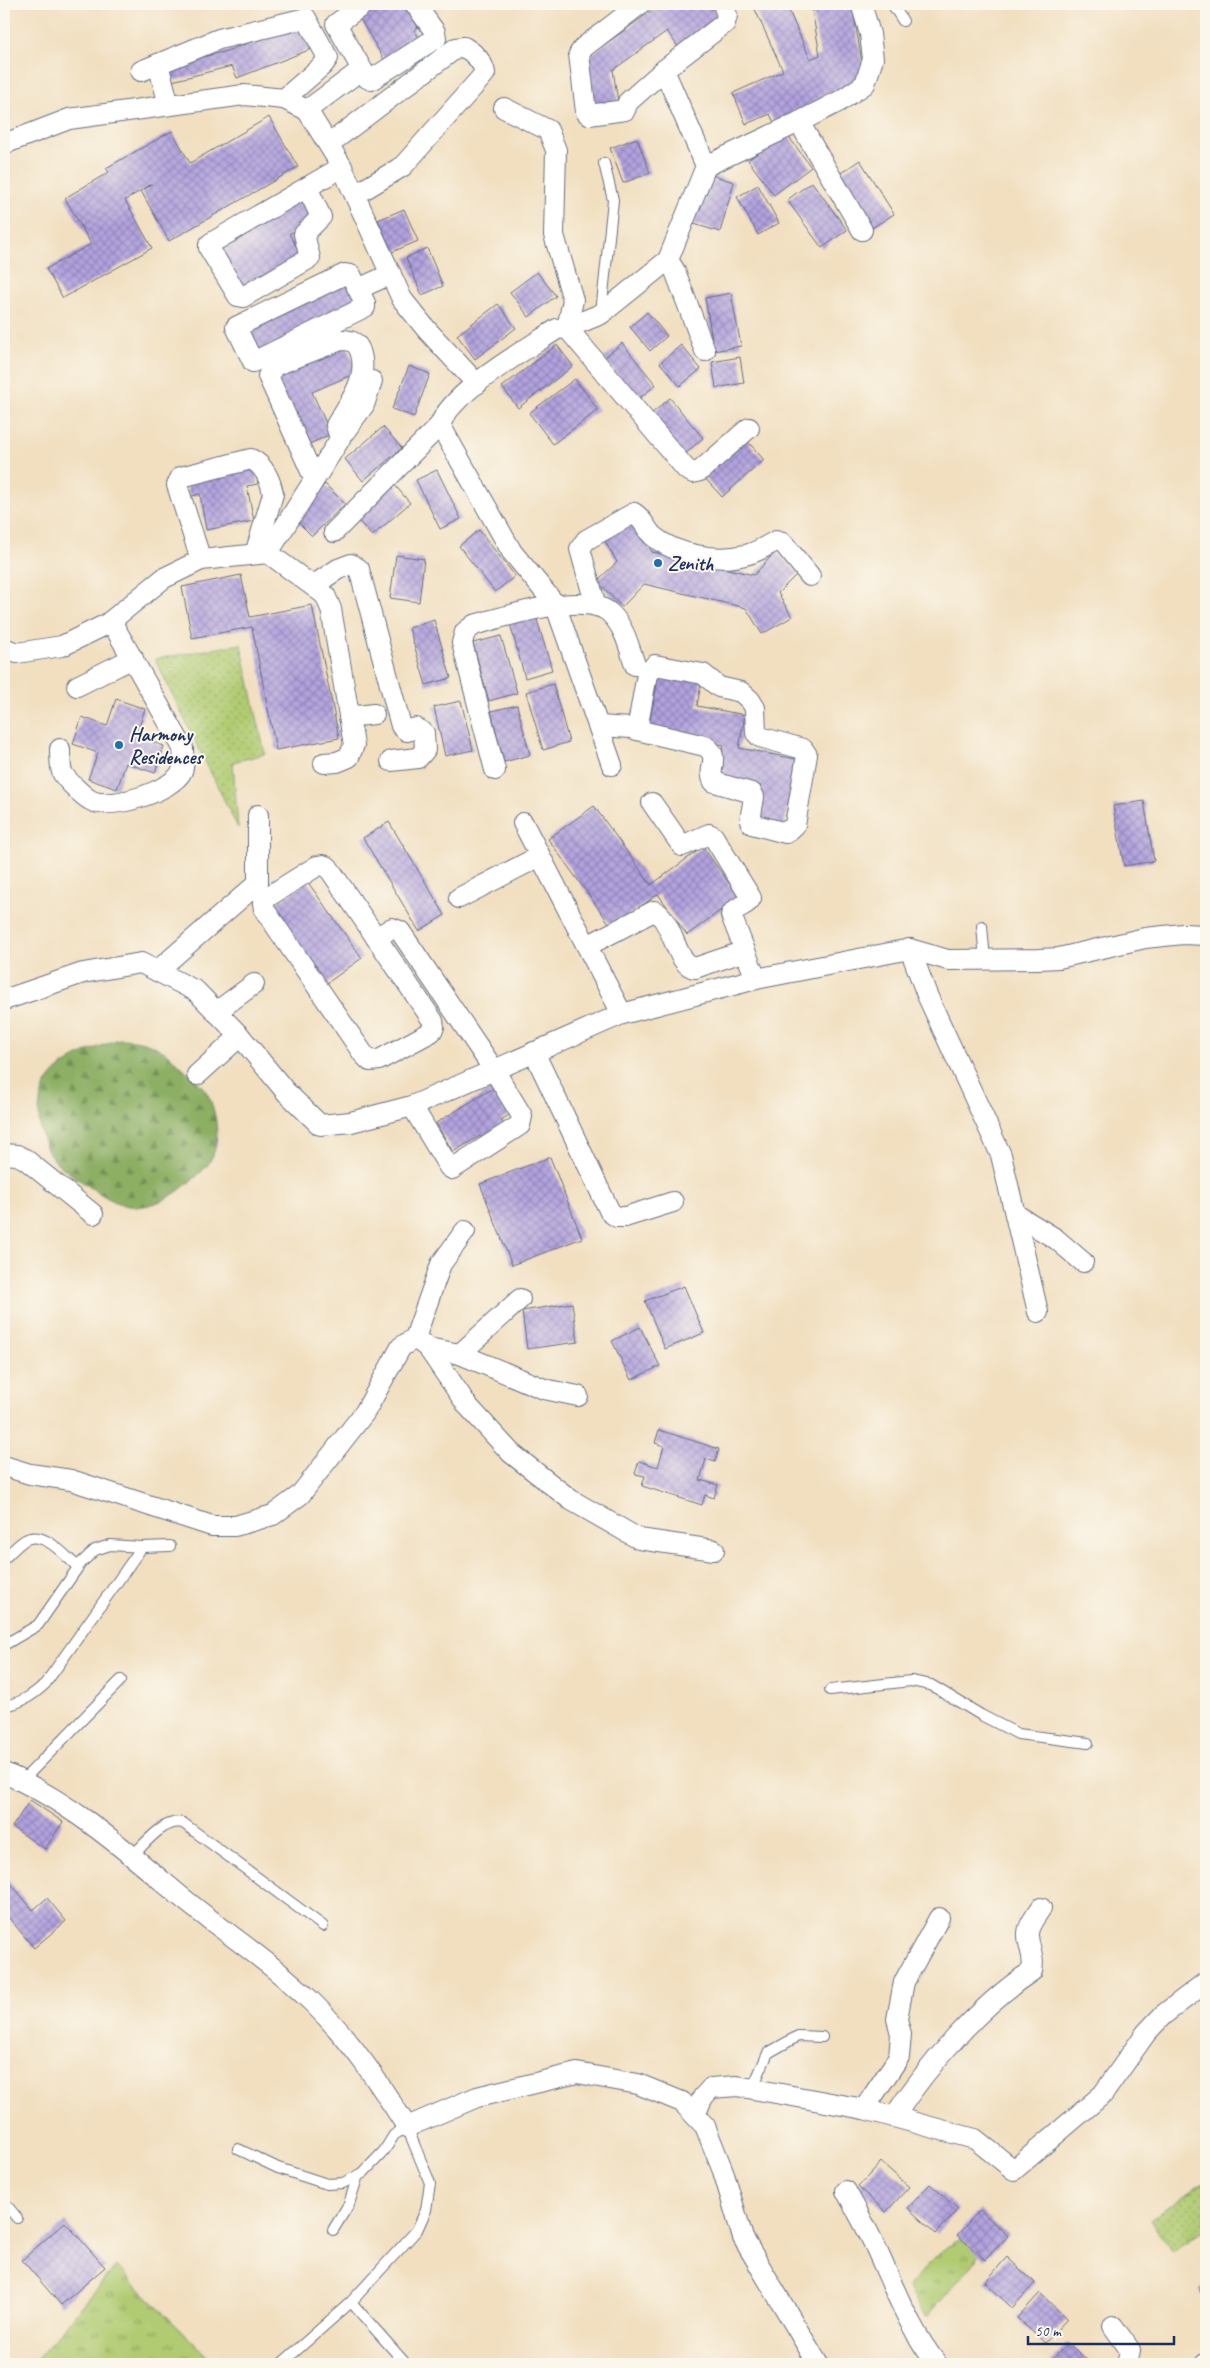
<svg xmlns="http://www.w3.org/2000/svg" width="1210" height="2368" font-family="Caveat,sans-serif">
	<defs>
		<pattern id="grass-tufts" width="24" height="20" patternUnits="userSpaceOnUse" patternTransform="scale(1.25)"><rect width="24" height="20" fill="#b0cb71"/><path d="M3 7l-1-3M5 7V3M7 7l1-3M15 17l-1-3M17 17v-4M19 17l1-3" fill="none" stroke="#8ea560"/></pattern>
		<pattern id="forest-firs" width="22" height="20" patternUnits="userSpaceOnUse" patternTransform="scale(1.25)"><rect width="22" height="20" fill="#8caf63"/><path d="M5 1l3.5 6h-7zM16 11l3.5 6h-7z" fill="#728f55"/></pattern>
		<pattern id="park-dots" width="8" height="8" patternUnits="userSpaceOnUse" patternTransform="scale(1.25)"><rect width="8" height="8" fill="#b0cb71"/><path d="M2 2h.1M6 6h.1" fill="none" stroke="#8ea560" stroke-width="1.8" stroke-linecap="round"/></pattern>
		<pattern id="building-cross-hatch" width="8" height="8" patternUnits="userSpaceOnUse" patternTransform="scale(1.25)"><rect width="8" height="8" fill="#b2a2de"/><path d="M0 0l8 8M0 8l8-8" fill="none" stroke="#9084b7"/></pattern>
	</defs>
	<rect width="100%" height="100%" fill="#fbf7ec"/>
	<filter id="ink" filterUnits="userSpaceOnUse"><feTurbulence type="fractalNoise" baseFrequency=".02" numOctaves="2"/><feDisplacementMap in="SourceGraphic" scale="10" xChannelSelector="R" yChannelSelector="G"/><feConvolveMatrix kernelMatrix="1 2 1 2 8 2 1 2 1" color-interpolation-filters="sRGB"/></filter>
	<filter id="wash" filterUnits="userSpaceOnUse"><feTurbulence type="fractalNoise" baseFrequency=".0096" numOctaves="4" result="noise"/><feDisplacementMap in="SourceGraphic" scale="20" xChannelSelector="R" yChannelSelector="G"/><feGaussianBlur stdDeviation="1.12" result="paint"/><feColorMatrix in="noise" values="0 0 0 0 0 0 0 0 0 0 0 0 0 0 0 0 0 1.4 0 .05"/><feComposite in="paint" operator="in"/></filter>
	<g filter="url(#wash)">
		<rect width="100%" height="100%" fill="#f1dfc0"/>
		<g fill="url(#grass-tufts)" stroke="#667d68">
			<polygon points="957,2240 965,2240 981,2254 926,2318 908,2286 940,2253"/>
			<polygon points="116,2266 215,2364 33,2364"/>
		</g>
		<path fill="url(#forest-firs)" stroke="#546f60" d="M119,1039C148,1039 162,1048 182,1067C190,1075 203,1085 208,1095C218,1115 222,1148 206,1167C199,1175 189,1182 181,1189C167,1200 147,1209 128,1206C110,1203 78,1179 63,1168C49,1157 43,1144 40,1127C32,1070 75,1056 119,1039Z"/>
		<g fill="url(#park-dots)" stroke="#667d68">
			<polygon points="241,644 265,754 233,762 238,828 155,659"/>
			<polygon points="1206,2181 1206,2229 1172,2251 1150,2220"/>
		</g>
		<g id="blocks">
			<g fill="url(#building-cross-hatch)">
				<polygon points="384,4 410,4 408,10 418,27 414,30 422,42 386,63 360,19"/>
				<polygon points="661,4 709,4 720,19 679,48 667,31 613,70 619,108 594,111 586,58"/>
				<polygon points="786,4 810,59 820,55 811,4 852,4 862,63 859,77 850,89 775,125 770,114 746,124 733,93 783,71 753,5"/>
				<polygon points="303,21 314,48 237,78 232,66 172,81 166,66 227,51"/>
				<polygon points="269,117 298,167 169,241 141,191 152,184 125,200 152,248 63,298 46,269 91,244 65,198 109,172 106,168 172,131 190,163"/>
				<polygon points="786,133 811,167 774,195 748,160"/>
				<polygon points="637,138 650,173 623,183 610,148"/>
				<polygon points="860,160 894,214 872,228 838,175"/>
				<polygon points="708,174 734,182 720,232 694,224"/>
				<polygon points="812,182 847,230 822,248 787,200"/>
				<polygon points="758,185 779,223 758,235 737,197"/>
				<polygon points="307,195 320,217 289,234 303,258 245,291 219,246"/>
				<polygon points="404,209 418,241 392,252 378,220"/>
				<polygon points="427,248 443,286 422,295 406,258"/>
				<polygon points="537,272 556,296 529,317 510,292"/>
				<polygon points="347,276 362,306 255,360 240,329"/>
				<polygon points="731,293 741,346 714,351 705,298"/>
				<polygon points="498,304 516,328 475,359 457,335"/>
				<polygon points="647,312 667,336 650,351 630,327"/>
				<polygon points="622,343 656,385 637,400 604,358"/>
				<polygon points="346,344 358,372 312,392 331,434 305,446 274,376"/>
				<polygon points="557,345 573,366 518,408 502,387"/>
				<polygon points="681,345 701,369 680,386 660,363"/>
				<polygon points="740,357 744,383 716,388 712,362"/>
				<polygon points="409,366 430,374 414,417 392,409"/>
				<polygon points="575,379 598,410 553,444 529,413"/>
				<polygon points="670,398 703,438 684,455 650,415"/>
				<polygon points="383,427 402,448 363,481 345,459"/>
				<polygon points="745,438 764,460 722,497 703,476"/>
				<polygon points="255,467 258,484 247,486 254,521 206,530 200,494 189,497 186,480"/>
				<polygon points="437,470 461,519 440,529 416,480"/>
				<polygon points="393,483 410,503 372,536 355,517"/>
				<polygon points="325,484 345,504 312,536 293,517"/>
				<polygon points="633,520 652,552 754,575 776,551 798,573 778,593 792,617 762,634 746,608 644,584 622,607 597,581 617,562 603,538"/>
				<polygon points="479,530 515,576 495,592 459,546"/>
				<polygon points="396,555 424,559 419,602 390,598"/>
				<polygon points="241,575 250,617 312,605 339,738 276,750 252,627 192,638 182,587"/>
				<polygon points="535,613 552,670 525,678 509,620"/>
				<polygon points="434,620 451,678 426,685 409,628"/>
				<polygon points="501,636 517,693 489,701 473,643"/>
				<polygon points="660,670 702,679 697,706 745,715 739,748 796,759 784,827 754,822 761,786 718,778 724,745 648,730"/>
				<polygon points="553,684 569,742 543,750 526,692"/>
				<polygon points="116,699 145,709 136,736 164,746 155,773 126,763 117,789 88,779 98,753 73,744 82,717 107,726"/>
				<polygon points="461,701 473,750 445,756 434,707"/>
				<polygon points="517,705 530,755 504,762 491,711"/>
				<polygon points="1144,801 1154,861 1124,866 1113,806"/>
				<polygon points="594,806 651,885 703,847 739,897 687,935 658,894 612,927 548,839"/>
				<polygon points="389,822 445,915 419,931 363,838"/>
				<polygon points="307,881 362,958 323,986 268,909"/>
				<polygon points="495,1087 511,1114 501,1120 506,1129 484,1142 480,1136 453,1152 436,1123"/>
				<polygon points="550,1157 582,1238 512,1265 480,1184"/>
				<polygon points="684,1286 704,1333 665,1349 645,1301"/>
				<polygon points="572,1303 578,1342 527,1349 522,1311"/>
				<polygon points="640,1327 660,1366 631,1380 612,1341"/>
				<polygon points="659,1430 719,1449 715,1462 706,1459 700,1480 718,1485 714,1498 705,1495 702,1505 642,1486 645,1476 635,1474 639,1461 658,1467 664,1446 655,1443"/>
				<polygon points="30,1800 63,1822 45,1849 12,1827"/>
				<polygon points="4,1875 33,1910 47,1898 66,1921 34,1948 4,1912"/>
				<polygon points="881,2162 909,2187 886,2212 858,2187"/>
				<polygon points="930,2184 958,2209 936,2234 908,2208"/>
				<polygon points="980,2210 1008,2236 985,2260 957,2235"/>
				<polygon points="65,2222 105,2267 61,2305 22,2260"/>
				<polygon points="1007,2257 1035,2283 1012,2308 985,2282"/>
				<polygon points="1206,2285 1206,2300 1199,2290"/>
				<polygon points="1040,2293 1067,2319 1045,2343 1017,2318"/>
				<polygon points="1068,2343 1091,2364 1048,2364"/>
			</g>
		</g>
	</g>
	<g filter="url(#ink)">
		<use href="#blocks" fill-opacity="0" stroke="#666d80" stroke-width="1"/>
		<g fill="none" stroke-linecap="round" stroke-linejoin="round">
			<g stroke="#666d80" stroke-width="12">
				<g id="service">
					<polyline points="892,4 903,21"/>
					<polyline points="601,313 613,200 604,163"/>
					<polyline points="982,926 985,960"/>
					<path d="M4,1559C10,1553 17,1545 25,1540C43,1529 65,1556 78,1567"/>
					<polyline points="4,1645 38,1625 81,1563 95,1550 110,1545 142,1547"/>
					<polyline points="830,1690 911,1681 931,1685 981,1715 1018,1734 1088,1743"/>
					<path d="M4,1706C21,1703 32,1696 45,1684L142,1547L170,1546"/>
					<polyline points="22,1781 121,1680"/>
					<path d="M132,1856C145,1844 164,1818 183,1823L323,1926"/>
					<polyline points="752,2089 768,2053 798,2036 822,2037"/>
					<polyline points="238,2149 278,2168 327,2184 343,2183 363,2173 384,2151 394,2135 407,2127 430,2183 426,2210 417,2230 351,2302 281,2364"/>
					<polyline points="4,2202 17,2218"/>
					<polyline points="333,2230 349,2204 358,2175"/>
					<polyline points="351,2302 406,2364"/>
				</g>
			</g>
			<g stroke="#666d80" stroke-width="22">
				<g id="minor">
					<polyline points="364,4 336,24 367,78 371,80 436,38 435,32 415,4"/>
					<polyline points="640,4 584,47 579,54 586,112 589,115 625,110 628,102 664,70 725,23 727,15 723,4"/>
					<polyline points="158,64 169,105"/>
					<polyline points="141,71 219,39 306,18 328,58 323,65 284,99"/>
					<polyline points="504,108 548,130 556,150 554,235 573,300 567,328 686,469 693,473 700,471 749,428"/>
					<polyline points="307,110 361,70"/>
					<polyline points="799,122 862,230"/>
					<polyline points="4,144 69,119 244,95 284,99 307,110 341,165 402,299 427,330 477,384"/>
					<path d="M329,144L456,48L464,47C474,53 483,62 485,73L480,79L403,166L355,195"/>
					<polyline points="706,166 799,122 840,101 865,84 873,59 870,34 863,10"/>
					<polyline points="307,187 321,217 304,234 310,258 243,297 238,296 209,248 209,245 211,243 342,167"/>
					<polyline points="668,260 675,271 705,351"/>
					<polygon points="345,274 351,275 365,303 365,307 253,362 236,327"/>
					<polyline points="358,289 391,274"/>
					<polyline points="440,425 512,552 555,604 612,765"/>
					<polyline points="345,431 364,405 372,381"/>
					<path d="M334,532L440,425C451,392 527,349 557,329L567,328L601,314L668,260L706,166L664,70"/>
					<path d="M268,553L340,439L336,425C349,403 368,380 361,354C358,343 353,340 341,340L274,366L268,376L314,478"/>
					<path d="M201,560L177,485L181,477L251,459C264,465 271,481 273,494L255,554"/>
					<polyline points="314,585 338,569 351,564 359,569 401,726 407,731 416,728 424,733 425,750 418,758 391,761"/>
					<path d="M596,606L580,549L586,540L634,513C643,519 646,529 653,536C675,555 718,562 745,555C756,553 766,546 776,541L783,543L810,576"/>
					<polyline points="4,648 17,653 62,646 107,624 164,578 201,560 268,553 325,595 331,609 354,745 349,757 337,762 324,763"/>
					<polyline points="77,686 133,658"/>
					<polyline points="349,717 374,714"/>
					<path d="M598,726L632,728L637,730L705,746C722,757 706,768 714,782L752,793L754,797L750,821L752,824L786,833L795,825L807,755L803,749L760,737L756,733L755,708L750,700L741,692L719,687L703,674L655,665L647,674L637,730"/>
					<path d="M60,749C60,756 60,765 62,772C65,779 85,798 92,801C112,810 173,791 182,771C185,765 183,754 183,748L111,621"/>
					<path d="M495,770L462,643L465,632L474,625C504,617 587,589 611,614C625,628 629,647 635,665"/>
					<path d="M652,803L682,846L709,834L713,836L751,898C747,907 735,906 731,915L756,979"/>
					<polyline points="523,823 622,1014"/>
					<polygon points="323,865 328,867 433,1021 434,1027 431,1032 379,1060 370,1061 364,1055 264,909 263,903 266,898 317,866"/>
					<polyline points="459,898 540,856"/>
					<polyline points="376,938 392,928 400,931 494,1070 522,1116 520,1125 452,1169 449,1167 412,1106"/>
					<path d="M587,946L654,911C673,918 675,966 695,968L745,951"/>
					<polyline points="910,949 927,995 1001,1155 1038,1312"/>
					<polyline points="157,971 258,883 258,815"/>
					<polyline points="4,1000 83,973 141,963 196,991 240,1036 286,1092 320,1125 351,1122 412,1106 622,1014 756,979 910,949 948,960 1039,959 1059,958 1145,938 1183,934 1206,935"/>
					<polyline points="216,1012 254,984"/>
					<polyline points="534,1052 610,1212 617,1217 625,1217 673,1202"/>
					<polyline points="197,1075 240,1036"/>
					<polyline points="4,1154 17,1155 25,1159 93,1214"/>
					<polyline points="1015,1214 1056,1239 1083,1262"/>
					<polyline points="415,1338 441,1264 465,1231"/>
					<polyline points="428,1348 460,1354 544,1389 578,1396"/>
					<polyline points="460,1354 520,1299"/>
					<polyline points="4,1466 30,1474 71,1480 212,1526 235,1526 273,1515 300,1495 365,1412 401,1347 415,1338 428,1348 467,1405 511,1453 571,1500 639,1539 714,1550"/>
					<path d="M4,1773C70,1801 125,1850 180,1896C224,1932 272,1963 313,2003C351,2040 379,2083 407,2127L477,2097L577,2073L638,2084L682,2102L705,2126L723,2171L743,2238L818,2364"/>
					<polyline points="864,2109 899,2057 901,2034 897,2019 904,1982 939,1918"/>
					<polyline points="695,2115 703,2097 711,2088 737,2086 864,2109 975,2139 1014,2170 1103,2094 1146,2033 1163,2015 1206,1982"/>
					<path d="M894,2117C927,2066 980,2005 1032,1971C1035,1956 1029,1950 1028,1936C1027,1926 1036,1916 1041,1908"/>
					<path d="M846,2191C856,2209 866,2227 875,2246C894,2287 909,2329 937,2364"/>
					<polyline points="1113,2326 1130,2350 1127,2364"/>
					<polyline points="1205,2364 1206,2364"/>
				</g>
			</g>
			<use href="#service" stroke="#fff" stroke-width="10"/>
			<use href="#minor" stroke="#fff" stroke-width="20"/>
		</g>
	</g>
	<g fill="#1f6fb2" stroke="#fbf7ec" stroke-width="2">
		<circle cx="658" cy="563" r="5"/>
		<circle cx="119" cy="745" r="5"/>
	</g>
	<g text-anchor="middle" stroke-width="4" stroke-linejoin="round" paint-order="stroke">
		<g font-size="20" font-weight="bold" fill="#1b2f5e" stroke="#fbf7ec" text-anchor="start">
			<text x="668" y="570">Zenith</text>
			<text x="129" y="741">Harmony<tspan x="129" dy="23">Residences</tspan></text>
		</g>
	</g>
	<rect width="1210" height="2368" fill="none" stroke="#fbf7ec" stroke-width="20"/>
	<path d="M1028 2336v8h146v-8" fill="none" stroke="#1b2f5e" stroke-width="2.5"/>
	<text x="1035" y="2336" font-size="15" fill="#1b2f5e" stroke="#fbf7ec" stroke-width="4" paint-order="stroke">50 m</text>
</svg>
